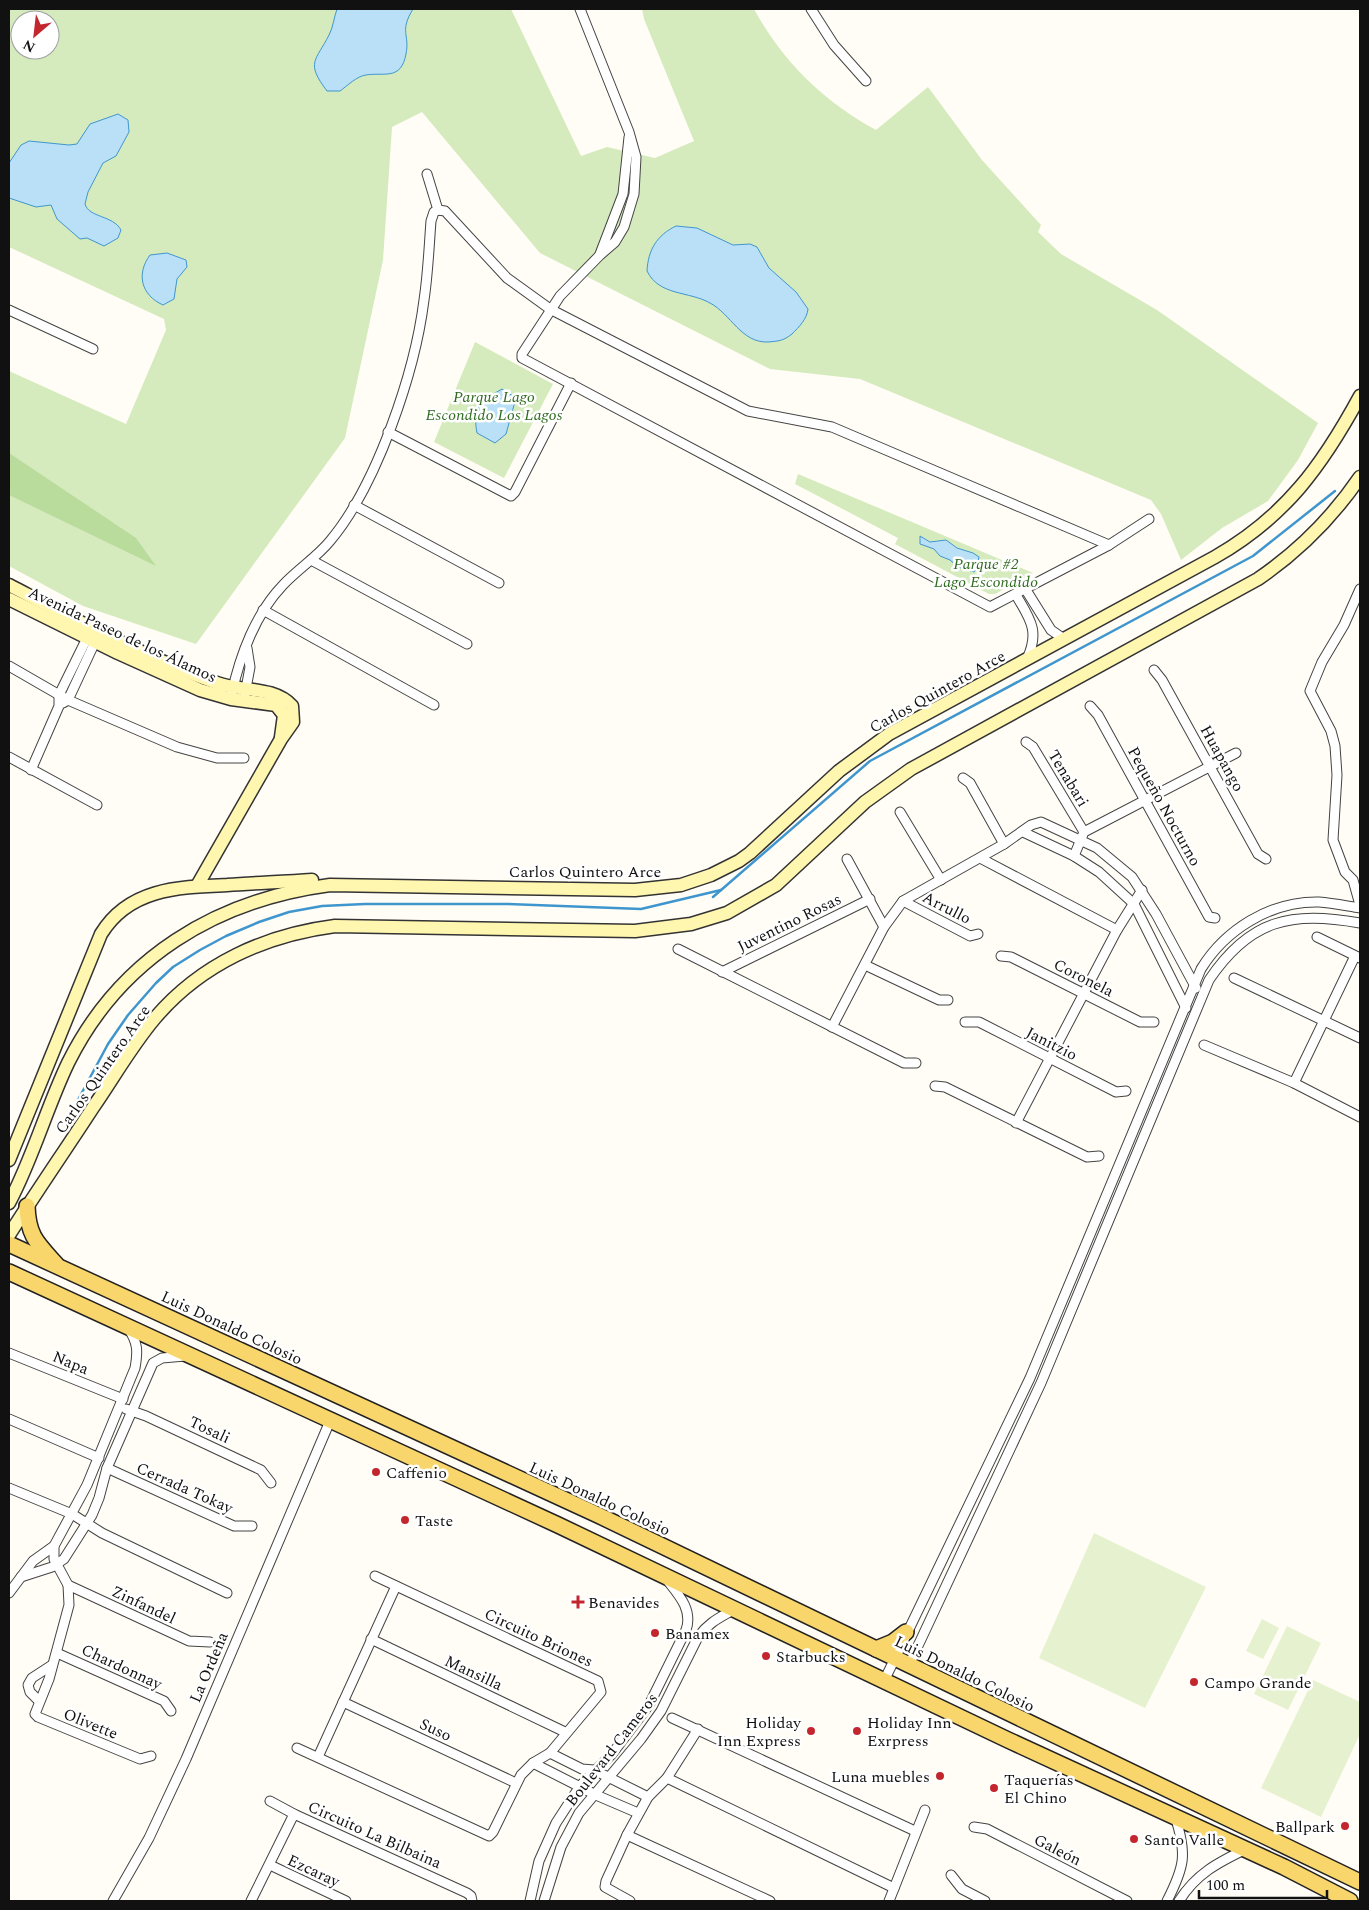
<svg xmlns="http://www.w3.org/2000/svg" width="1369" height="1910" font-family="Spectral,serif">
	<rect width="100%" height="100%" fill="#fffdf5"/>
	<g fill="#d5ebbd" fill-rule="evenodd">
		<path d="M9,9H511L581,156L607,147L655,158L694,141L644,19L642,9H754C783,62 823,101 876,130L928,87L982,160L1041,225L1038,232L1061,254L1157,310L1318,423L1298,460L1268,501L1222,528L1181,560L1161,514L1151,500L860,379L770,369L540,253L422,112L392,127L383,260L345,438L196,644L83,606L9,566V371L126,424L166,330L164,319L9,247ZM20,20H50V50H20Z"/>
		<polygon points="475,342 553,384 504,478 434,442"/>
		<polygon points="798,474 1033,573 995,594 989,594 895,544 898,538 795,484"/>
	</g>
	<polygon fill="#b9dc9c" points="9,453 136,538 156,566 9,495"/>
	<g fill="#e6f2cf">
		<polygon points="1094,1533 1206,1587 1145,1708 1039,1658"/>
		<polygon points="1262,1619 1279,1628 1263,1659 1246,1651"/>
		<polygon points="1287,1626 1321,1643 1288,1710 1254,1694"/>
		<polygon points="1313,1680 1360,1702 1360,1734 1321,1817 1261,1788"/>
	</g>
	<g fill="#b9e0f7" stroke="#3f96cf">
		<path d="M337,9H413C399,32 410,34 406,54C401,81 384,72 366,75C357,76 347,86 340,91H327C305,62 316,61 329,35C333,28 334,17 337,9Z"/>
		<path d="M118,114L128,120L129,132L116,156L103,163L88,192L85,204C89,218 113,215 121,230L118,238L104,246L87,238L80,239L57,219L51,205L36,207L9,198V163L21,145L29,141L69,145L77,144L90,124Z"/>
		<path d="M676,226L697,228L733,245L750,244L757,247L769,268L796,292L808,309C807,319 799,327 792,334C783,341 779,341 768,342C741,343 731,314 710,303C689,291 659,296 647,271C648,250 657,235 676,226Z"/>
		<path d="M167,253L186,260L187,267L177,279L174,299L163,305C141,295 136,274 150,255Z"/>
		<path d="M502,389L516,398L506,434L495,443L477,433C472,407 481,401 502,389Z"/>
		<polygon points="920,536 930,542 946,540 957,548 973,553 979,557 977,567 974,572 958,567 950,560 940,556 934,549 920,544"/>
	</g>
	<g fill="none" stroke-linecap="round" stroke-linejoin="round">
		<g stroke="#3f96cf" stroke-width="2.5">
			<polyline points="713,897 870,761 1253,556 1335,491"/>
			<polyline points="71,1113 108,1044 128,1015 156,983 173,967 200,950 226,936 259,922 289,912 322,906 365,904 507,904 641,909 721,890"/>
		</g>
		<g stroke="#444" stroke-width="11">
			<g id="street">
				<polyline points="580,9 629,132 636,157 634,194 624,227 615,242 600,255 560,296 522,354 522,358 990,607 1109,545 1149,519"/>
				<polyline points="811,9 834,45 866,81"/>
				<polyline points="427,174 438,210"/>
				<polyline points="438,210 445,211 507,278 550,309 748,411 832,427 1109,545"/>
				<polyline points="600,254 623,194 629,137"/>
				<polyline points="9,310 93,349"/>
				<polyline points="388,432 511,496 515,492 571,383"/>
				<polyline points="354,505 499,583"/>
				<polyline points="311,560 467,644"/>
				<polyline points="1360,589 1344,625 1322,662 1310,691 1331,731 1335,746 1337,775 1333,840 1345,872 1353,880 1360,905"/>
				<polyline points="1026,590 1051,630 1064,639"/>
				<path d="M1016,595C1030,619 1040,631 1027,659"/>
				<polyline points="263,610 434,705"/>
				<polyline points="9,666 68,700 177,747 217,758 244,758"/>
				<polyline points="1154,670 1162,680 1258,854 1266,859"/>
				<path d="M232,693C240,655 256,613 283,585C298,569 317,557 330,541C377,485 415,372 424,300C428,274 429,247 431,221L434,212L438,210"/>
				<polyline points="245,694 250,667 247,648"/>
				<polyline points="63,703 68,700 95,642"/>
				<polyline points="1090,706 1098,715 1209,917 1215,918"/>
				<polyline points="1026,742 1033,747 1084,832"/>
				<polyline points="9,757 97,805"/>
				<polyline points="31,770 59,706 59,695 87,638"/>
				<polyline points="963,778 970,783 1004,844"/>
				<polyline points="900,812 941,880"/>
				<polyline points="1023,832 1074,856 1099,872 1134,904 1186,1008"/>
				<polyline points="1074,856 1084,832 1236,753"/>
				<polyline points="980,858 1117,930"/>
				<polyline points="847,859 884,927"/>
				<polyline points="903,901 970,936 978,934"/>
				<polyline points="1317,937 1360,958"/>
				<polyline points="678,949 904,1063 916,1063"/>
				<polyline points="1001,956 1011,957 1140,1022 1154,1022"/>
				<polyline points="865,965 939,1000 948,1000"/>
				<polyline points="722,972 870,899"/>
				<polyline points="1234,978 1360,1038"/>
				<polyline points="965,1022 979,1022 1116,1092 1126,1091"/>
				<polyline points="832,1027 884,927 903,901 1004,844 1031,825 1041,822 1097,848 1132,877 1156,914 1196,988"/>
				<polyline points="1204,1045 1294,1083 1360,1117"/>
				<polyline points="1294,1083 1355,956"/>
				<polyline points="935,1086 945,1087 1087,1157 1099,1156"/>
				<polyline points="1016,1123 1117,930 1142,890"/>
				<path d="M128,1328C138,1343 138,1351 135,1368L87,1485L54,1546V1559L68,1585L69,1605L49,1679L35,1714L38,1717L140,1759L151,1756"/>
				<polyline points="9,1353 123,1399"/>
				<polyline points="126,1409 146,1416 261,1470 271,1483"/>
				<polyline points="9,1419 99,1458"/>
				<polyline points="107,1468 234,1526 252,1526"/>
				<polyline points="9,1488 72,1514 102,1533 227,1593"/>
				<polyline points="21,1577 52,1567 64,1559 92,1515 99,1498 107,1468 153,1363 162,1358 185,1356"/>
				<polyline points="68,1585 189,1641 210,1642"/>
				<polyline points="9,1593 33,1561 54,1546"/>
				<polyline points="371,1639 565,1732"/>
				<polyline points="57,1653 164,1701 171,1711"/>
				<path d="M909,1665L1041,1383L1209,980C1250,919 1291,911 1360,923"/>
				<path d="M884,1681L1030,1378L1201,969C1225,930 1270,901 1319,902C1332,903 1347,906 1360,908"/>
				<polyline points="39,1701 30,1692 28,1685 32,1678 52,1665"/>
				<polyline points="343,1702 516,1783"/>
				<polyline points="672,1718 915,1831"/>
				<polyline points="297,1748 489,1836 493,1832 521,1775 533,1763 550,1753 601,1692 598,1681 375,1576"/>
				<polyline points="550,1753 582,1769 594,1770 648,1797"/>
				<polyline points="318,1757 396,1586"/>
				<polyline points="533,1763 596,1795 638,1813"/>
				<polyline points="667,1778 894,1888"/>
				<polyline points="270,1801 294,1814"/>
				<polyline points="974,1827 987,1829 1127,1901"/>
				<polyline points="627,1835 770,1901"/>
				<polyline points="270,1865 346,1901"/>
				<polyline points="951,1875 962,1889 985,1901"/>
				<polyline points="113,1901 149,1838 186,1759 330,1421"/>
				<polyline points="251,1901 294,1814 467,1893 471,1896 472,1901"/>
				<path d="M530,1901L539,1861L556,1823L580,1786L612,1754L649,1705L686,1630C693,1610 679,1595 667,1580"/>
				<path d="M544,1901L561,1847L579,1813L641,1739L661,1711L698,1637C708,1623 719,1618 733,1610"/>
				<polyline points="630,1901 605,1887 606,1881 627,1835 648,1797 667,1778 698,1729"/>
				<polyline points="889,1901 925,1810"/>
				<path d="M1167,1901C1185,1866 1187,1854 1175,1816"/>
				<path d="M1179,1901C1196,1874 1217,1863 1246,1849"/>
			</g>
		</g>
		<g stroke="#333" stroke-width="15">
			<g id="secondary">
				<path d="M9,585C76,620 146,658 217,683C241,692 274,686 292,706L293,722L281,739L197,886"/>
				<polyline points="9,599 118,653 200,690 231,699 276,705 284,715 281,737"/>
				<path d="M9,1160L101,934C129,888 179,887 227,885C256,883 284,882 312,880"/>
				<path d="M9,1203C33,1158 46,1109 68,1063C120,958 216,900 330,885L635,890L681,885L711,875L739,861L750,853L839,771L889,734L1215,557C1285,517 1322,466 1360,396"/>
				<path d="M9,1235C37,1191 66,1149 94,1106C114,1077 132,1045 155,1018C201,964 265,935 335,926L635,931L691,924L727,913L776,885L865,802L911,769L1258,579C1299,551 1332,518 1360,477"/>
			</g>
		</g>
		<g stroke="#222" stroke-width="18">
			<g id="primary">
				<path d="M27,1206C28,1236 37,1243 56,1264"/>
				<polyline points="9,1244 598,1515 1360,1882"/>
				<polyline points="9,1272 558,1525 1008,1740 1284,1867 1350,1901"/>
				<polyline points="876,1649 893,1642 906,1632"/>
			</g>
		</g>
		<use href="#street" stroke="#fff" stroke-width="9"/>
		<use href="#secondary" stroke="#fff6b0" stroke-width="12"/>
		<use href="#primary" stroke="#f9d66b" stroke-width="15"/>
	</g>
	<g fill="#c4262e" stroke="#fff" stroke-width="2">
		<circle cx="376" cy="1472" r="5"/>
		<circle cx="405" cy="1520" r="5"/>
		<path d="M575.5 1594.5h5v5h5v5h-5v5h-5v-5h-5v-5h5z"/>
		<circle cx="655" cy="1633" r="5"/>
		<circle cx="766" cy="1656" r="5"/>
		<circle cx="1194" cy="1682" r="5"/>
		<circle cx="811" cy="1731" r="5"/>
		<circle cx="857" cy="1731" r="5"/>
		<circle cx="940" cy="1776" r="5"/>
		<circle cx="994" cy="1788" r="5"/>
		<circle cx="1345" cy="1826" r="5"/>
		<circle cx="1134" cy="1839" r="5"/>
	</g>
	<g text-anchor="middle" stroke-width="5" stroke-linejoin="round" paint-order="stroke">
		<g font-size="16" font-style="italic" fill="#2f6b1f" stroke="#fff">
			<text x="494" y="402">Parque Lago<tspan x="494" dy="18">Escondido Los Lagos</tspan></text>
			<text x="986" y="569">Parque #2<tspan x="986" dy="18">Lago Escondido</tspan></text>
		</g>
		<g font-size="16" fill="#111" stroke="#fff">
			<text transform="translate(123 634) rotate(25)" y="6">Avenida Paseo de los Álamos</text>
			<text transform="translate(937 691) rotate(-29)" y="6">Carlos Quintero Arce</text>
			<text transform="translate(1223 758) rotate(61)" y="6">Huapango</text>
			<text transform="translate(1069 778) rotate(59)" y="6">Tenabari</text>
			<text transform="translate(1165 806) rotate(61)" y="6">Pequeño Nocturno</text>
			<text x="585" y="877">Carlos Quintero Arce</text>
			<text transform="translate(947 907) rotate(27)" y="6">Arrullo</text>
			<text transform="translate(789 922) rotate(-26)" y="6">Juventino Rosas</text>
			<text transform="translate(1084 977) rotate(27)" y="6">Coronela</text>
			<text transform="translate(1052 1043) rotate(27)" y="6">Janitzio</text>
			<text transform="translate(102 1069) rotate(-55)" y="6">Carlos Quintero Arce</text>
			<text transform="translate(232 1327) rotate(25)" y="6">Luis Donaldo Colosio</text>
			<text transform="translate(71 1362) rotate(22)" y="6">Napa</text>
			<text transform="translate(210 1429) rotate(25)" y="6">Tosali</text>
			<text transform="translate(185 1487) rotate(24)" y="6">Cerrada Tokay</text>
			<text transform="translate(600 1498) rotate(25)" y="6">Luis Donaldo Colosio</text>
			<text transform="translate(144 1604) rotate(25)" y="6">Zinfandel</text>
			<text transform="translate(539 1637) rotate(25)" y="6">Circuito Briones</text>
			<text transform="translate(122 1666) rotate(25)" y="6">Chardonnay</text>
			<text transform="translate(208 1667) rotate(-67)" y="6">La Ordeña</text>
			<text transform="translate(474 1672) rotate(25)" y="6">Mansilla</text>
			<text transform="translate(965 1673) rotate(26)" y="6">Luis Donaldo Colosio</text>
			<text transform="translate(91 1723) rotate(22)" y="6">Olivette</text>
			<text transform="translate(436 1729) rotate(25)" y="6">Suso</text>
			<text transform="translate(611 1749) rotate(-52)" y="6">Boulevard Cameros</text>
			<text transform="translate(375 1834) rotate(24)" y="6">Circuito La Bilbaina</text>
			<text transform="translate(1058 1849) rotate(27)" y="6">Galeón</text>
			<text transform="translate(314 1870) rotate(25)" y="6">Ezcaray</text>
		</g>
		<g font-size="16" fill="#111" stroke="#fff" text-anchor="start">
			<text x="386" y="1478">Caffenio</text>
			<text x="415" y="1526">Taste</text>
			<text x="588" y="1608">Benavides</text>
			<text x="665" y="1639">Banamex</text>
			<text x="776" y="1662">Starbucks</text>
			<text x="1204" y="1688">Campo Grande</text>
			<text x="801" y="1728" text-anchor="end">Holiday<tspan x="801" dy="18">Inn Express</tspan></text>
			<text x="867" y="1728">Holiday Inn<tspan x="867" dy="18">Exrpress</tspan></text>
			<text x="930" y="1782" text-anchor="end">Luna muebles</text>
			<text x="1004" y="1785">Taquerías<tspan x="1004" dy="18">El Chino</tspan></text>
			<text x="1335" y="1832" text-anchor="end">Ballpark</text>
			<text x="1144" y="1845">Santo Valle</text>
		</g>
	</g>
	<rect width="1369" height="1910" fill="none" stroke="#111111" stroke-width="20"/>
	<g transform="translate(35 35) rotate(208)"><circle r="24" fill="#ffffff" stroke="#a0a0a0"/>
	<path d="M0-4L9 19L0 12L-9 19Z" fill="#c4262e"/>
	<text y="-8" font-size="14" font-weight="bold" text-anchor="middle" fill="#111111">N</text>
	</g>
	<path d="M1199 1890v8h128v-8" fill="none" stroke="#111111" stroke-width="2.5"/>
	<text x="1206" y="1890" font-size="15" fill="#111111" stroke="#ffffff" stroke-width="4" paint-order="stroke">100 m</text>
</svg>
